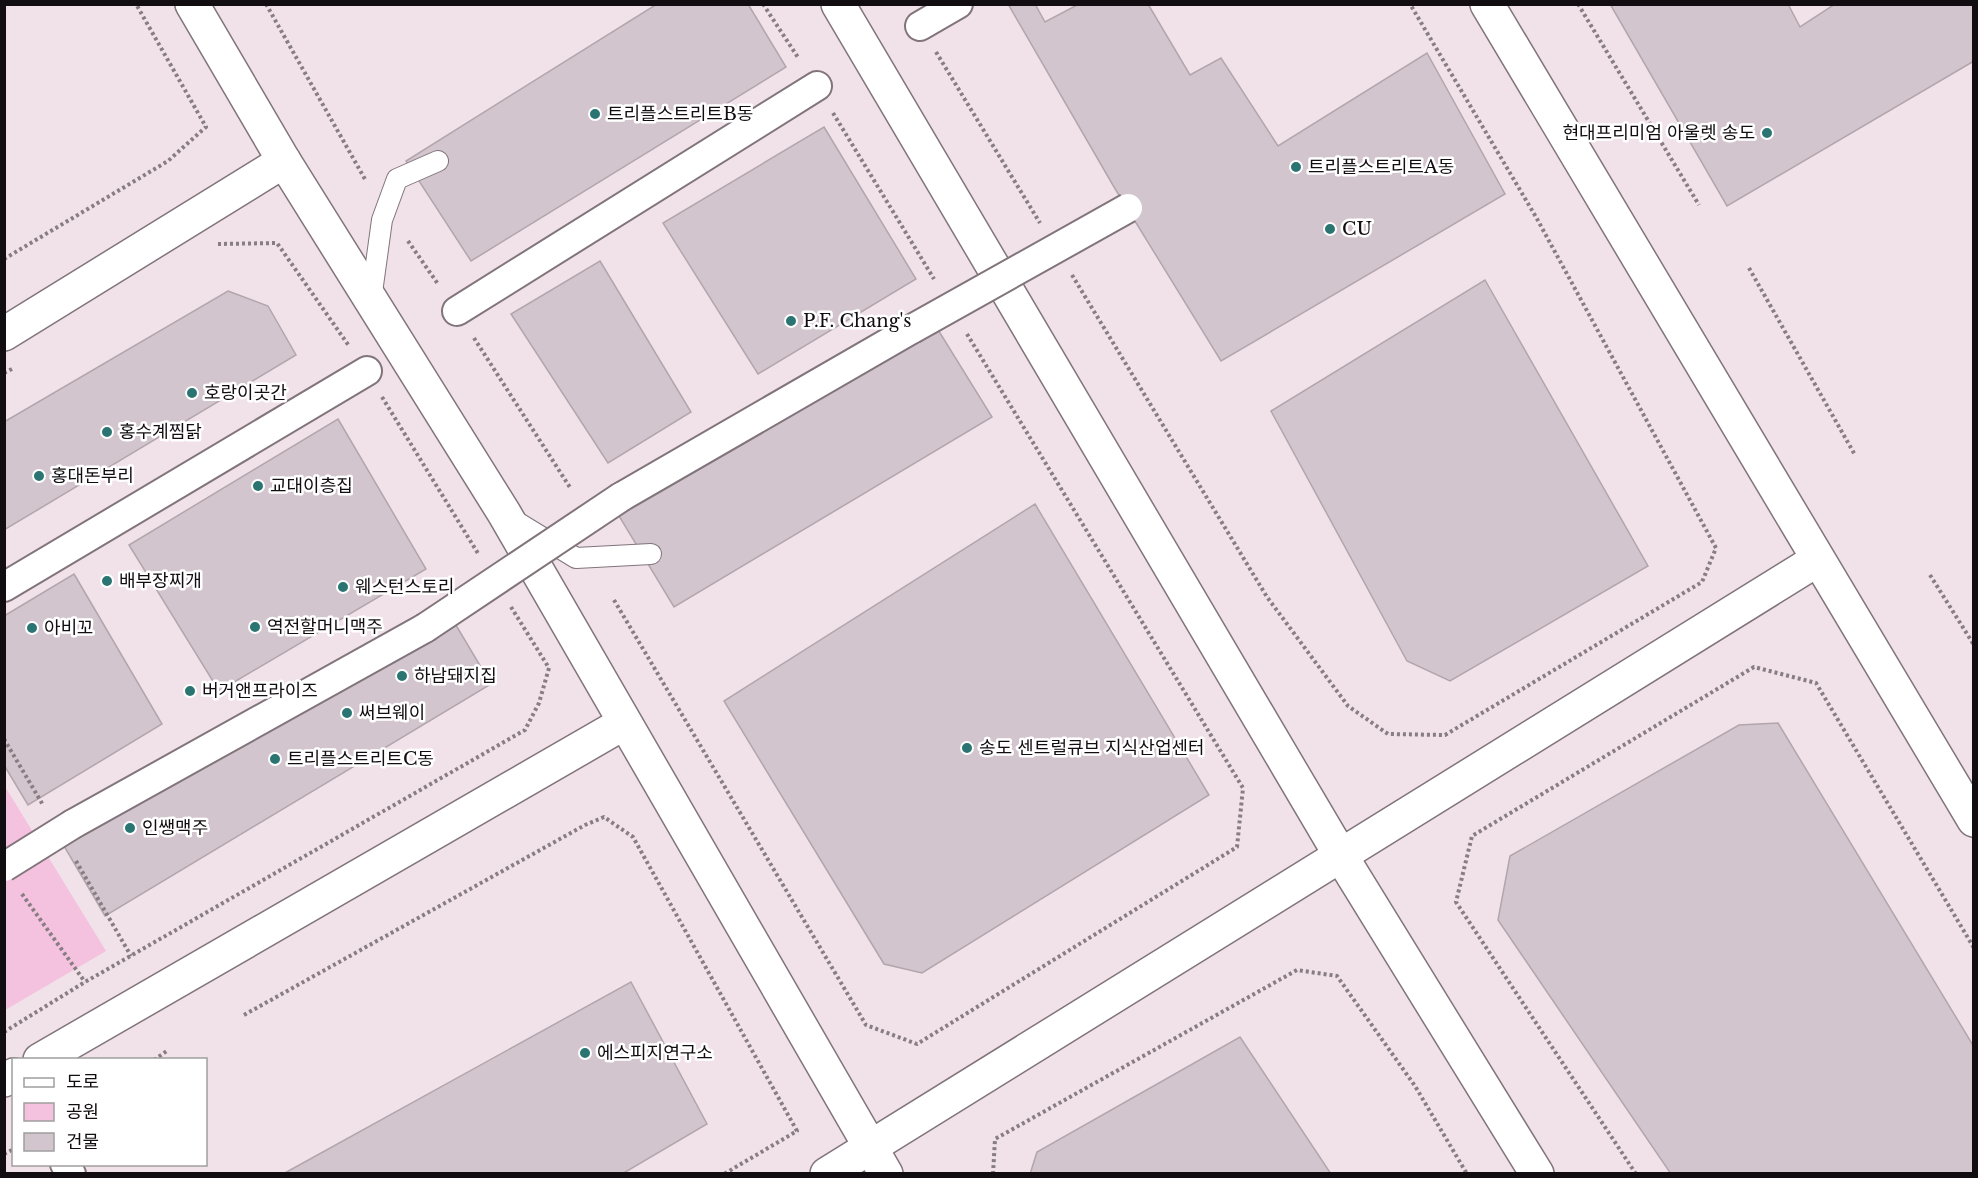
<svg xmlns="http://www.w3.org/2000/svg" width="1978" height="1178" font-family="'Libre Baskerville','Noto Sans KR',serif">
	<rect width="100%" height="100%" fill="#f1e2ea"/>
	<polygon fill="#f4c1de" points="4,785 106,951 5,1010 4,1010"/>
	<g fill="#d3c5cd" stroke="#b3a5ac" stroke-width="1.5">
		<polygon points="657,4 748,4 786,67 471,261 406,161"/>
		<polygon points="1008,4 1035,4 1045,22 1079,4 1148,4 1190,75 1221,58 1278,146 1427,53 1505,194 1221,361 1114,187"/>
		<polygon points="1610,4 1788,4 1800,27 1835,4 1974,4 1974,61 1727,206"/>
		<polygon points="824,127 916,279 758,374 663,223"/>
		<polygon points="600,261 691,412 608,463 511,314"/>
		<polygon points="1485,280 1648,566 1450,681 1407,661 1271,411"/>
		<polygon points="228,291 268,306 296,355 4,530 4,422"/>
		<polygon points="932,320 992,417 674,607 616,511"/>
		<polygon points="338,419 426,569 219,691 129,545"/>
		<polygon points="1035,504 1209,795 922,973 884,964 724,701"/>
		<polygon points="74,574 162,724 28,805 4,765 4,616"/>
		<polygon points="444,605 491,684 105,916 57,834"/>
		<polygon points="1778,723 1974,1047 1974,1174 1671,1174 1498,920 1510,856 1739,725"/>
		<polygon points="631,982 707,1124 622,1174 283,1174"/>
		<polygon points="1240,1037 1331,1174 1030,1174 1037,1152"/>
	</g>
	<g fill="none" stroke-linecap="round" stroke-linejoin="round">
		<g stroke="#81747b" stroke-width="22">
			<g id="service">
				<polyline points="371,300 382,220 397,179 438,161"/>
				<polyline points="512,519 576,558 651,554"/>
			</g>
		</g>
		<g stroke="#81747b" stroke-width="32">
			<g id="pedestrian">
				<polyline points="920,26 958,4"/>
				<polyline points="457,311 817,86"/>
				<polyline points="621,497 912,329"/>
				<polyline points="4,587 367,371"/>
				<polyline points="73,824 425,628"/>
				<polyline points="65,1164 71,1174"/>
			</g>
		</g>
		<g stroke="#81747b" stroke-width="36">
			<g id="minor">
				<polyline points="192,4 284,161 504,513 886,1174"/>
				<polyline points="838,4 1341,856 1537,1174"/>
				<polyline points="1487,4 1974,820"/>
				<polyline points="4,334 284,161"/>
				<polyline points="40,1060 624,723"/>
				<polyline points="4,1080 14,1075"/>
				<polyline points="827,1174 1817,560"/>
			</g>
		</g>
		<g stroke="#877d83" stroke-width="4" stroke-dasharray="3 3" stroke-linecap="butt">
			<polyline points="266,4 366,181"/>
			<polyline points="763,4 799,59"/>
			<polyline points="1578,4 1699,205"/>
			<polyline points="936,52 1040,223"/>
			<polyline points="833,113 934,279"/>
			<polyline points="408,241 438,284"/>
			<polyline points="218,244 277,243 349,346"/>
			<polyline points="4,259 168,161 206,127 136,4"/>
			<polyline points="1749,268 1855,455"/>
			<polyline points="1072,275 1267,597 1348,706 1388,734 1445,735 1702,582 1716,548 1536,217 1410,4"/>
			<polyline points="474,338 571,489"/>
			<polyline points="4,373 12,369"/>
			<polyline points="382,397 479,555"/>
			<polyline points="1930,575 1974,645"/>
			<polyline points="614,600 866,1025 917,1044 1237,847 1243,788 967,334"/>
			<polyline points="4,739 43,805"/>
			<polyline points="76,861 131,956"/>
			<polyline points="22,894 85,982"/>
			<polyline points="244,1015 585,825 604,817 633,837 797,1131 724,1174"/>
			<polyline points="4,1032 85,982 525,730 539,703 549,668 511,607"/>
			<polyline points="154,1060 168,1050"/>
			<polyline points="4,1154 14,1149"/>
			<polyline points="993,1174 995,1139 1297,970 1337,976 1415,1086 1467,1174"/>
			<polyline points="1636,1174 1456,902 1472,836 1754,667 1816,683 1974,948"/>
		</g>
		<use href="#service" stroke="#fff" stroke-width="20"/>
		<use href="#pedestrian" stroke="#fff" stroke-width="28"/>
		<use href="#minor" stroke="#fff" stroke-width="33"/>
		<g stroke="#81747b" stroke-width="32" stroke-linecap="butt">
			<g id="pedestrian-bridge">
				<polyline points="912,329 1128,208"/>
				<polyline points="425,628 621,497"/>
				<polyline points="4,867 73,824"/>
			</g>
		</g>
		<use href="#pedestrian-bridge" stroke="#fff" stroke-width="28"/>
	</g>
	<g fill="#2a7472" stroke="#fff" stroke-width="2">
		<circle cx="595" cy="114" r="6"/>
		<circle cx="1767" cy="133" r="6"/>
		<circle cx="1296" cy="167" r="6"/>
		<circle cx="1330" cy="229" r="6"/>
		<circle cx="791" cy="321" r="6"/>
		<circle cx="192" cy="393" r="6"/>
		<circle cx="107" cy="432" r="6"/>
		<circle cx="39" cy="476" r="6"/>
		<circle cx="258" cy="486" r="6"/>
		<circle cx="107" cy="581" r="6"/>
		<circle cx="343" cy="587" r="6"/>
		<circle cx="255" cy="627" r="6"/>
		<circle cx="32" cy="628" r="6"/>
		<circle cx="402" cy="676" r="6"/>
		<circle cx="190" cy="691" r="6"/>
		<circle cx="347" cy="713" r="6"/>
		<circle cx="967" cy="748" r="6"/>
		<circle cx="275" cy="759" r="6"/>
		<circle cx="130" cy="828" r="6"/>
		<circle cx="585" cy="1053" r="6"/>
	</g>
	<g text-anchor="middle" stroke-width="5" stroke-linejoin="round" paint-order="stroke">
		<g font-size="18" fill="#120d10" stroke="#fff" text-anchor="start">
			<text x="607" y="120">트리플스트리트B동</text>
			<text x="1755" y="139" text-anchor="end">현대프리미엄 아울렛 송도</text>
			<text x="1308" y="173">트리플스트리트A동</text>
			<text x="1342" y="235">CU</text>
			<text x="803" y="327">P.F. Chang's</text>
			<text x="204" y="399">호랑이곳간</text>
			<text x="119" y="438">홍수계찜닭</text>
			<text x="51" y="482">홍대돈부리</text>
			<text x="270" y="492">교대이층집</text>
			<text x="119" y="587">배부장찌개</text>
			<text x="355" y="593">웨스턴스토리</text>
			<text x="267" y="633">역전할머니맥주</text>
			<text x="44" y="634">아비꼬</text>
			<text x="414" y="682">하남돼지집</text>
			<text x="202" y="697">버거앤프라이즈</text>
			<text x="359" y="719">써브웨이</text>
			<text x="979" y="754">송도 센트럴큐브 지식산업센터</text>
			<text x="287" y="765">트리플스트리트C동</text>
			<text x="142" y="834">인쌩맥주</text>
			<text x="597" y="1059">에스피지연구소</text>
		</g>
	</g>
	<rect width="1978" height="1178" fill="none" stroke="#120d10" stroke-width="12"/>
	<rect x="12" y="1058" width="195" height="108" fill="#ffffff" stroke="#a09e9f" stroke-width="1.5"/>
	<rect x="24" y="1078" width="30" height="9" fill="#ffffff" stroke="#a09e9f" stroke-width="1.5"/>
	<text x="66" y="1088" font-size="18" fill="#120d10">도로</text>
	<rect x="24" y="1103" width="30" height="18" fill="#f4c1de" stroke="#a09e9f" stroke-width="1.5"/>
	<text x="66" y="1118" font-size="18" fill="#120d10">공원</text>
	<rect x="24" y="1133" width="30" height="18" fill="#d3c5cd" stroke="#a09e9f" stroke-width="1.5"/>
	<text x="66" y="1148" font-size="18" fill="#120d10">건물</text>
</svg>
